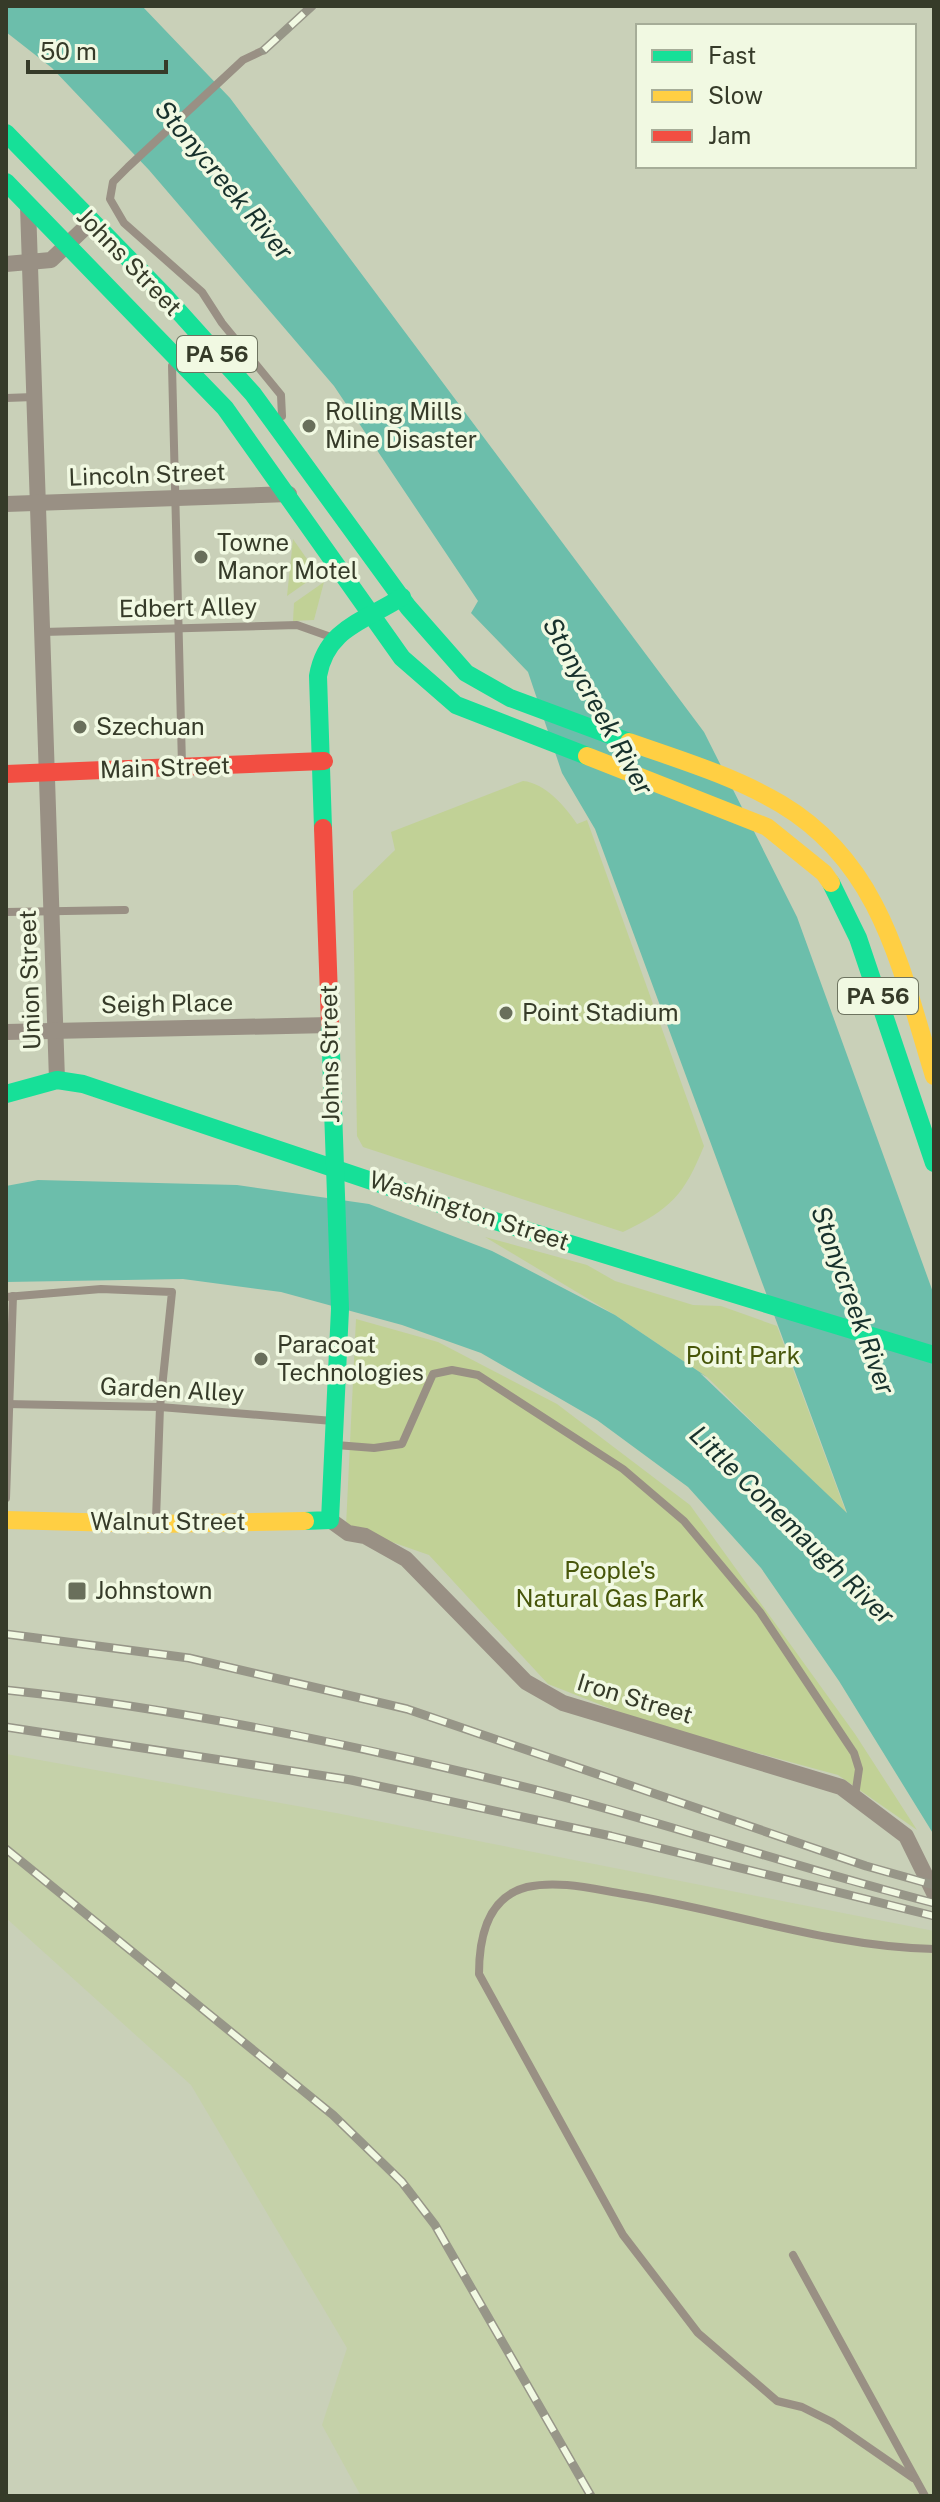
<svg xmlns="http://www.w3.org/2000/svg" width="940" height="2502" font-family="'Public Sans',sans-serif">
	<rect width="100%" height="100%" fill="#c9d0b8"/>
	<polygon fill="#c5d1a9" points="6,1754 336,1813 934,1931 934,2496 361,2496 322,2425 347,2348 191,2085 6,1918"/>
	<g fill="#c1d196">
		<polygon points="293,539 316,572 314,577 287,596"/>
		<polygon points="324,582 314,620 293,621 294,603"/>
		<path d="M523,781C545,783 565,806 577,824L587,820L704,1146C684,1195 671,1209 623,1232L363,1147L357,1136L353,891L395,850L391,832Z"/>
		<polygon points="485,1237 587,1265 615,1281 693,1305 721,1306 777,1326 847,1515 707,1377 615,1315"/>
		<polygon points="356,1319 438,1342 557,1404 690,1505 855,1734 917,1830 838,1775 647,1723 548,1684 429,1555 346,1526"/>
	</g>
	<polygon fill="#6cbeab" points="6,6 142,6 230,98 704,732 797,917 934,1295 934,1835 839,1681 761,1568 688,1487 597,1420 481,1353 402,1325 281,1292 183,1279 6,1282 6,1186 38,1180 237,1185 369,1204 492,1251 615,1315 707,1377 700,1373 847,1513 595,829 562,773 528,672 471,613 478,601 334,386 149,170 52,68 6,32"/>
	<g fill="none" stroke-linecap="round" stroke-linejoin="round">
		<g stroke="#999084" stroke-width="8">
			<polyline points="264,50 243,60 128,167 113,182 110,199 124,223 202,292 222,323 281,395 282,416"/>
			<polyline points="172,366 182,765"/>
			<polyline points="6,398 34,397"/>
			<polyline points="43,632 297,625 328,636"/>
			<polyline points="6,912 125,910"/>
			<polyline points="6,1297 101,1289 172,1292 160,1407 156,1519"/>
			<polyline points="6,1404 160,1407 333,1421"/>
			<polyline points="336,1445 374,1448 402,1444 433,1374 452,1370 478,1375 623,1469 684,1521 760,1612 854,1753 859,1769 855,1796"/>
			<polyline points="6,1498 13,1296"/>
			<polyline points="793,2255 925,2496"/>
			<path d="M913,2478L832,2422L802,2407L777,2401L698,2333L623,2235L479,1974C479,1939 487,1897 527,1887C559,1880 593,1889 624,1894C727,1910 829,1947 934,1949"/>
		</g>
		<g stroke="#999084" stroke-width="16">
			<polyline points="28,206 57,1080"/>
			<polyline points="6,264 51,260 91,222"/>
			<polyline points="6,504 289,494"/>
			<polyline points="6,1032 330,1025"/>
			<polyline points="330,1520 348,1533 365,1536 406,1559 526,1682 563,1703 841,1787 906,1836 934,1893"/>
		</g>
		<g stroke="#16e098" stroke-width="18">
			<polyline points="6,133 163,294 253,394 408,607 466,673 510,698 629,742"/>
			<polyline points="6,182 225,408 402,658 456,705 587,756"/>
			<path d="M323,828L318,676C326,628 365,621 402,597"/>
			<polyline points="831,883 858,938 934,1163"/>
			<polyline points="6,1094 57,1080 83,1084 446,1206 934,1355"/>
			<polyline points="305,1521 330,1520 340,1309 330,1024"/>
		</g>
		<g stroke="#ffcf43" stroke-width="18">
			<path d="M629,742C680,760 734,776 781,804C883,865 901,971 934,1076"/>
			<polyline points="587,756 767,827 824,873 831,883"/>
			<polyline points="6,1520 156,1524 305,1521"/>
		</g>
		<g stroke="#f24e42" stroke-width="18">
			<polyline points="6,774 324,761"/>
			<polyline points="323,828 330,1024"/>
		</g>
		<g stroke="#979688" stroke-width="9">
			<g id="rail">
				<polyline points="264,50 312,6"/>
				<polyline points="6,1634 189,1658 407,1709 866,1866 934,1885"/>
				<path d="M6,1690C185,1709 362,1746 537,1790C670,1824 801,1869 934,1903"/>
				<polyline points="6,1727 351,1780 611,1836 934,1916"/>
				<polyline points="6,1849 333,2115 402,2182 435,2225 591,2496"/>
			</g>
		</g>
		<use href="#rail" stroke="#f1f9e2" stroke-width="6" stroke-dasharray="18" stroke-linecap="butt"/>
	</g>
	<g fill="#696f5b" stroke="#f1f9e2" stroke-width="3">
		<circle cx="309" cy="426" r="8"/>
		<circle cx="201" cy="557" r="8"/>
		<circle cx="80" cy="727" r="8"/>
		<circle cx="506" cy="1013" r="8"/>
		<circle cx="261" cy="1359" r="8"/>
		<rect x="67" y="1581" width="20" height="20" rx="4"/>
	</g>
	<g text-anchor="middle" stroke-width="7" stroke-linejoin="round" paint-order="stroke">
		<g fill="#f1f9e2" stroke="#6e7460" stroke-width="2">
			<rect x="177" y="336" width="80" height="36" rx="6"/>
			<rect x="838" y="978" width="80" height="36" rx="6"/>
		</g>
		<g font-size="22" font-weight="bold" fill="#363b29">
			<text x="217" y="362">PA 56</text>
			<text x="878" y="1004">PA 56</text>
		</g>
		<g font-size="24" fill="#363b29" stroke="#f1f9e2">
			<text transform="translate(129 262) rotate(46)" y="8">Johns Street</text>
			<text transform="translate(147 475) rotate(-2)" y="8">Lincoln Street</text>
			<text transform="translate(188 608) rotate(-1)" y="8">Edbert Alley</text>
			<text transform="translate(165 768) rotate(-2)" y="8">Main Street</text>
			<text transform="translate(30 980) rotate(-92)" y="8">Union Street</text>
			<text transform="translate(167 1004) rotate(-1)" y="8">Seigh Place</text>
			<text transform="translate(330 1054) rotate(-91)" y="8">Johns Street</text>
			<text transform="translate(469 1211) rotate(18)" y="8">Washington Street</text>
			<text transform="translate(172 1390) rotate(3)" y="8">Garden Alley</text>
			<text x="168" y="1530">Walnut Street</text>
			<text transform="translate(635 1699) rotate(17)" y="8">Iron Street</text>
		</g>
		<g font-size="24" fill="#363b29" stroke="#f1f9e2" text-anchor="start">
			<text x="325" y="420">Rolling Mills<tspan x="325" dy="28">Mine Disaster</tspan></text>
			<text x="217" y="551">Towne<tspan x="217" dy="28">Manor Motel</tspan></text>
			<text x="96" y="735">Szechuan</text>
			<text x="522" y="1021">Point Stadium</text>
			<text x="277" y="1353">Paracoat<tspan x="277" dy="28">Technologies</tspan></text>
			<text x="95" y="1599">Johnstown</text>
		</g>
		<g font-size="24" fill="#47560a" stroke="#f1f9e2">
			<text x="743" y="1364">Point Park</text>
			<text x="610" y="1579">People's<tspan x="610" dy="28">Natural Gas Park</tspan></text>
		</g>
		<g font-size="26" font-style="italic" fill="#17312c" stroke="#f1f9e2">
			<text transform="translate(224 180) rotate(50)" y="9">Stonycreek River</text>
			<text transform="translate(598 706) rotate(61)" y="9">Stonycreek River</text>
			<text transform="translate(853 1300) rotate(70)" y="9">Stonycreek River</text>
			<text transform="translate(792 1525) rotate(44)" y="9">Little Conemaugh River</text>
		</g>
	</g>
	<rect width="940" height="2502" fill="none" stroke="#363b29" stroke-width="16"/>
	<rect x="636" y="24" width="280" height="144" fill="#f1f9e2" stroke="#a6ad98" stroke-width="2"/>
	<rect x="652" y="50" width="40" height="12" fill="#16e098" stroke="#a6ad98" stroke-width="2"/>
	<text x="708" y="64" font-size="24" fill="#363b29">Fast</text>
	<rect x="652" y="90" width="40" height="12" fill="#ffcf43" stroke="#a6ad98" stroke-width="2"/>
	<text x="708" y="104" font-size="24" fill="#363b29">Slow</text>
	<rect x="652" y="130" width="40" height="12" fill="#f24e42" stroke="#a6ad98" stroke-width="2"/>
	<text x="708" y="144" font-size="24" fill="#363b29">Jam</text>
	<path d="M28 60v12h138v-12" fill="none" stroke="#363b29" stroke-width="4"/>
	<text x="40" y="60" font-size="24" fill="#363b29" stroke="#f1f9e2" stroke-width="6" paint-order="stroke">50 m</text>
</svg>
